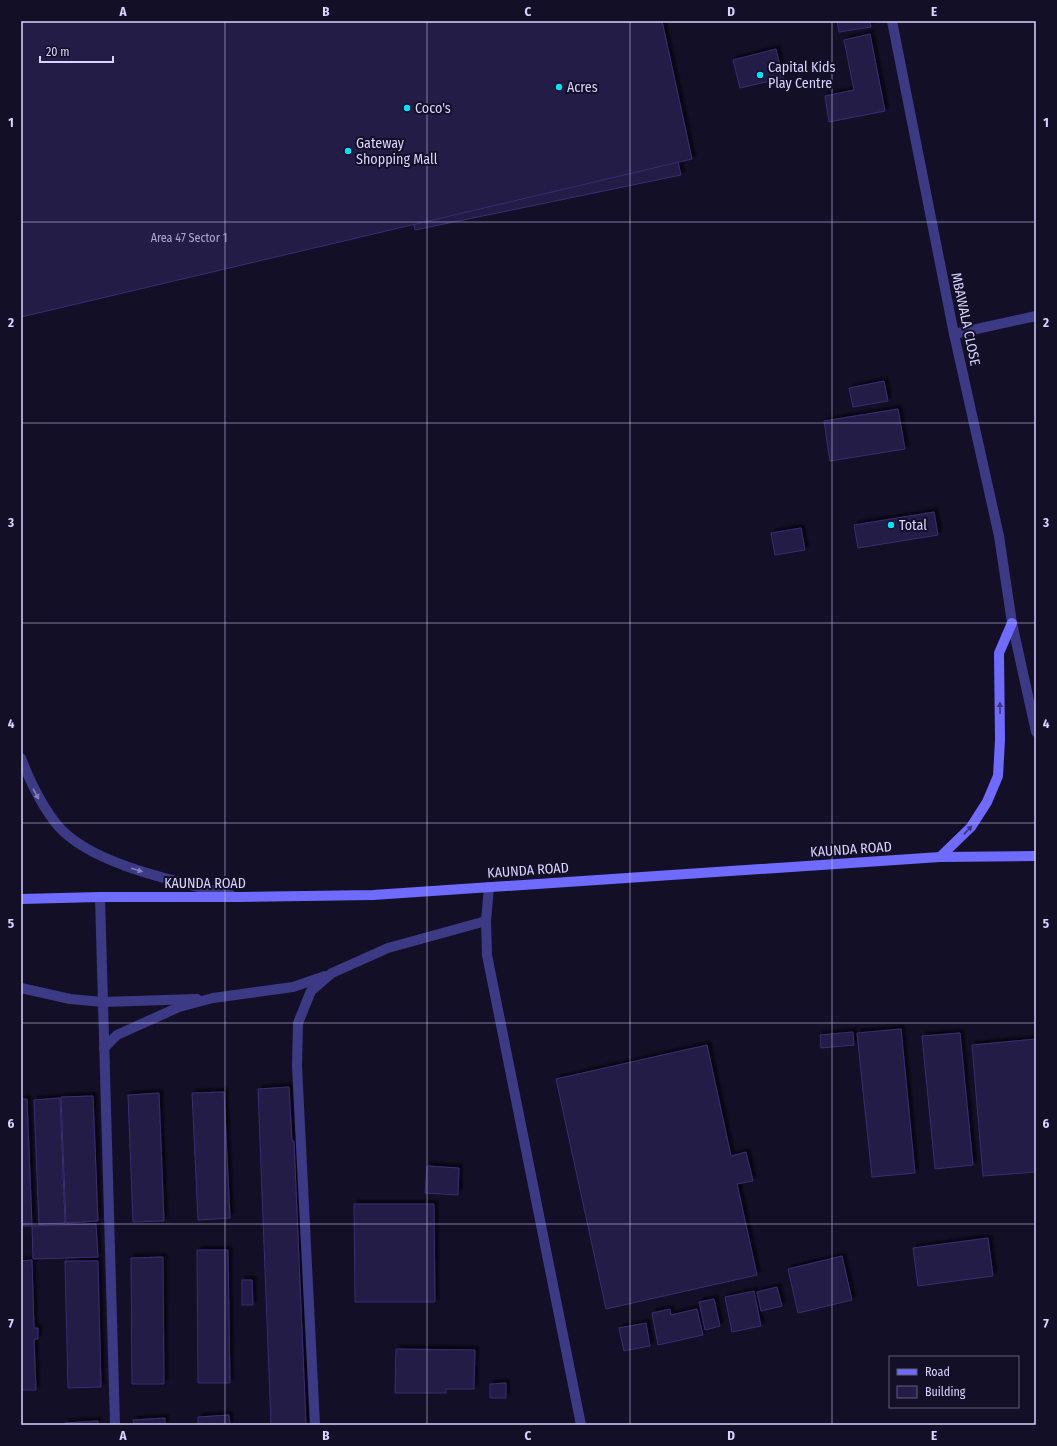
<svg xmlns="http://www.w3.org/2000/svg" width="1057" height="1446" font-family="'Fira Sans Condensed',sans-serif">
	<defs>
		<filter id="shadow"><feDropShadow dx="3.5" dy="-3.5" stdDeviation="1" flood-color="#0009"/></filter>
	</defs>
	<rect width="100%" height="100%" fill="#130f26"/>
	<g fill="#241b47" stroke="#3b2d73" filter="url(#shadow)">
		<polygon points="21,21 660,21 681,124 670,126 681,175 415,230 408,197 21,276"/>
		<polygon points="21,21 662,21 692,159 21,317"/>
		<polygon points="837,21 870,21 871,27 839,32"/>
		<polygon points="870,34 885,111 829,122 825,96 854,90 844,40"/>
		<polygon points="776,49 783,78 740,88 733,60"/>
		<polygon points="884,381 888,401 853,407 849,388"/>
		<polygon points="898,409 905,449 830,461 824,421"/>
		<polygon points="934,512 938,535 858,548 854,525"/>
		<polygon points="801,528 805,550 775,555 771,533"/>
		<polygon points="901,1029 915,1173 872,1177 857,1033"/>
		<polygon points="853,1032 854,1045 821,1048 820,1035"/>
		<polygon points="960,1033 973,1165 935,1169 922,1036"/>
		<polygon points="1036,1039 1036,1172 983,1176 972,1045"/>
		<polygon points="707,1045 731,1156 746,1152 753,1181 737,1184 757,1275 606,1309 556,1079"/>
		<polygon points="289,1087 292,1141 294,1141 306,1425 271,1425 258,1089"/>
		<polygon points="224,1092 230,1218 198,1220 192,1093"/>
		<polygon points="159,1093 164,1221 133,1222 128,1095"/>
		<polygon points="93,1096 98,1221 66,1223 61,1097"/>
		<polygon points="60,1098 65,1223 39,1224 34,1100"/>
		<polygon points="21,1099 27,1099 32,1226 21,1226"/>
		<polygon points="427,1166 459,1168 458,1195 425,1193"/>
		<polygon points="354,1204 434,1204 435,1302 355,1302"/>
		<polygon points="96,1224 98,1257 33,1259 32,1226"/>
		<polygon points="988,1238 993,1276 918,1286 913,1248"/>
		<polygon points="197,1250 228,1250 230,1383 198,1383"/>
		<polygon points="842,1256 852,1300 798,1313 788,1269"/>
		<polygon points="163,1257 164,1384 132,1384 131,1258"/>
		<polygon points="32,1260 34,1328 38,1328 38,1339 34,1339 36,1390 21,1390 21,1261"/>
		<polygon points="65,1261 98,1261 101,1387 68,1388"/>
		<polygon points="242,1280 252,1280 253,1305 242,1305"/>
		<polygon points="777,1287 782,1306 761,1311 757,1292"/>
		<polygon points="754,1291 761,1326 732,1332 725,1297"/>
		<polygon points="714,1299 720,1326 705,1330 699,1302"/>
		<polygon points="670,1309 671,1315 697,1309 703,1335 658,1345 652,1313"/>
		<polygon points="646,1323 650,1346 624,1351 619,1328"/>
		<polygon points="396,1349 475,1350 474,1389 446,1389 446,1393 395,1393"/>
		<polygon points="506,1383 506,1398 490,1398 490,1384"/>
		<polygon points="229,1415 230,1425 198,1425 198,1417"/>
		<polygon points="165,1418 165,1425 134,1425 133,1420"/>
		<polygon points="98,1421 98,1425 65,1425 65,1423"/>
	</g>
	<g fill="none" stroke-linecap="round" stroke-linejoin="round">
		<g stroke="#3d3a85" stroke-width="10">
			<polyline points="892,21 954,334"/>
			<path d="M21,758C31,784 42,807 59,827C94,866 181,882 231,895"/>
			<polyline points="489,887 486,921 487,955 581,1425"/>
			<polyline points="100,897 115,1425"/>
			<polyline points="21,988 70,999 103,1002 197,999"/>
			<polyline points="104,1048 117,1035 179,1007 213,998 293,987 325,976"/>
			<polyline points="315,1425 297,1066 298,1023 311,991 332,973 388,948 486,921"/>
		</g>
		<polyline stroke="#3d3a85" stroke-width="10" points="1036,316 954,334 999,536 1012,623 1036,732"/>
		<g stroke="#6f6bff" stroke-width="10">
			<polyline points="940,857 971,827 987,802 998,776 1000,740 999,653 1012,623"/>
			<polyline points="21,899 100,897 238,897 373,895 940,857 1036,856"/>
		</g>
	</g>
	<defs><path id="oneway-solid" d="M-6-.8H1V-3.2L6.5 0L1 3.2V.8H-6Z"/></defs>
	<g fill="#38347d">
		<use href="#oneway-solid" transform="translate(1000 708) rotate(-91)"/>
		<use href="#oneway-solid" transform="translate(968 830) rotate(-47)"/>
	</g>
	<g fill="#837fbc">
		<use href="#oneway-solid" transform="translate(36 794) rotate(61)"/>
		<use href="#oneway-solid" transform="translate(137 870) rotate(17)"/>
	</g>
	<path fill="none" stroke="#d9d4ff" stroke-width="1" stroke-opacity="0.55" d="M225,21V1425M427,21V1425M630,21V1425M832,21V1425M21,222H1036M21,423H1036M21,623H1036M21,823H1036M21,1023H1036M21,1224H1036"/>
	<g fill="#00e5ff" stroke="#130f26" stroke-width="1.5">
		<circle cx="760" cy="75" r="4"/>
		<circle cx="559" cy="87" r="4"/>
		<circle cx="407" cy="108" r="4"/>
		<circle cx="348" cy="151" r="4"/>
		<circle cx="891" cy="525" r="4"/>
	</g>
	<g text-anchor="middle" stroke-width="4" stroke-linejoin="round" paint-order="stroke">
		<g font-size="12" fill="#aca6d1">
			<text x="189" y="242">Area 47 Sector 1</text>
		</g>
		<g font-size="14" fill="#d9d4ff" stroke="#130f26" text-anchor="start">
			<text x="768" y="72">Capital Kids<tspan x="768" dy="16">Play Centre</tspan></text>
			<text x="567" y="92">Acres</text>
			<text x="415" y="113">Coco's</text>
			<text x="356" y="148">Gateway<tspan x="356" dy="16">Shopping Mall</tspan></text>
			<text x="899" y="530">Total</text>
		</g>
		<g font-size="14" fill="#d9d4ff" stroke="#130f26">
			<text transform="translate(966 319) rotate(78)" y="5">MBAWALA CLOSE</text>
			<text transform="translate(851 849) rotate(-4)" y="5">KAUNDA ROAD</text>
			<text transform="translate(528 870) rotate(-4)" y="5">KAUNDA ROAD</text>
			<text x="205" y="888">KAUNDA ROAD</text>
		</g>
	</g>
	<rect width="1057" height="1446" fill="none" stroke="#130f26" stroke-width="44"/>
	<rect x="889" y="1356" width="130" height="52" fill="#130f26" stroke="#625e7d"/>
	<rect x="897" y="1369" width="20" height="6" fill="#6f6bff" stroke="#625e7d"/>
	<text x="925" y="1376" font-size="12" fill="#d9d4ff">Road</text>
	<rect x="897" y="1386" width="20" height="12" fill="#241b47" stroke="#625e7d"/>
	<text x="925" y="1396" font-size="12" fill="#d9d4ff">Building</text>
	<path d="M40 56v6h73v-6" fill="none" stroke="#d9d4ff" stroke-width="2"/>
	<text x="46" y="56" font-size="12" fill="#d9d4ff" stroke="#130f26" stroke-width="3" paint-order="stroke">20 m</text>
	<rect x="22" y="22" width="1013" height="1402" fill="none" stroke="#d9d4ff" stroke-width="1.5"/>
	<g font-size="13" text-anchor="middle" font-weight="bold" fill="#d9d4ff">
		<text x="123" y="16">A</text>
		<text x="326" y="16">B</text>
		<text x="528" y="16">C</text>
		<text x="731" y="16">D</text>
		<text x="934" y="16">E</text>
		<text x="11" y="127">1</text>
		<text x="1046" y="127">1</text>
		<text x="11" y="327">2</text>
		<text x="1046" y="327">2</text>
		<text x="11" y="527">3</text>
		<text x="1046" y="527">3</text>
		<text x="11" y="728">4</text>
		<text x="1046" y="728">4</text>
		<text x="11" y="928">5</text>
		<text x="1046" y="928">5</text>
		<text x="11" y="1128">6</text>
		<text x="1046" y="1128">6</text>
		<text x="11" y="1328">7</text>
		<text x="1046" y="1328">7</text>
		<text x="123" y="1440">A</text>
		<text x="326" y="1440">B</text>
		<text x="528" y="1440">C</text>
		<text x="731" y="1440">D</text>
		<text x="934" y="1440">E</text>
	</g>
</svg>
